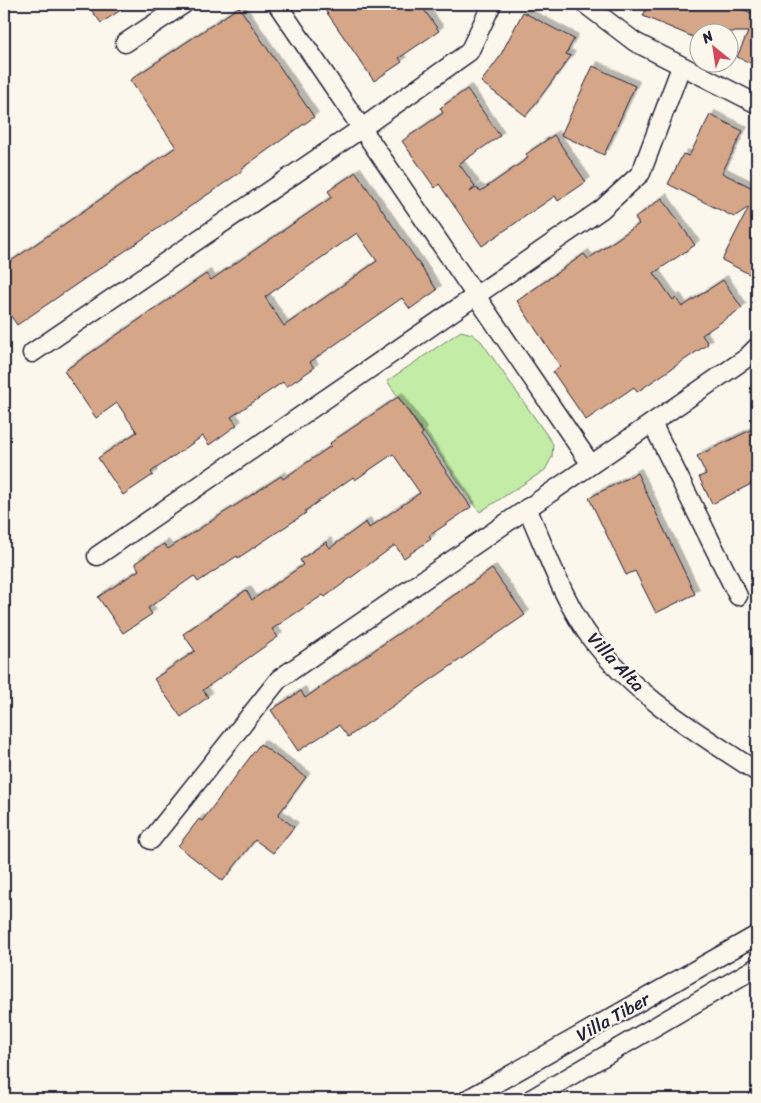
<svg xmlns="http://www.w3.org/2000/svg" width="761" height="1103" font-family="Sriracha,sans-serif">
	<defs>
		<filter id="shadow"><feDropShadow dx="4.5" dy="-4.5" stdDeviation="0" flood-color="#0004"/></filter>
	</defs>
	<rect width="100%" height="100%" fill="#fbf7ec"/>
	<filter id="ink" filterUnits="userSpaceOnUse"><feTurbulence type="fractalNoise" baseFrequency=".02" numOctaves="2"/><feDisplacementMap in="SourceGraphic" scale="10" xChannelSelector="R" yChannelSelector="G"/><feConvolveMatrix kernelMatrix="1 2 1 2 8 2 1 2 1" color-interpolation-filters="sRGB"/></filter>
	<g filter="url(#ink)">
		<polygon fill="#c3eca7" stroke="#728771" points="461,331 472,334 481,341 553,444 552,457 545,470 480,512 387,381"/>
		<g fill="#d6a689" stroke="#22223b" fill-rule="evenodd" filter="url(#shadow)">
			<polygon points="87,4 130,4 101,23"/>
			<polygon points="321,4 420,4 439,31 399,58 402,62 374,81"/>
			<polygon points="648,4 730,4 756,15 757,12 757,66 737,57 748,32 698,32 698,39 643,16"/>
			<polygon points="239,7 314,117 241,169 242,171 17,325 4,306 4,266 176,147 130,80"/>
			<polygon points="523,12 574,39 566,54 571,56 526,116 481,82 499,58"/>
			<polygon points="593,66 635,86 604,155 561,135"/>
			<polygon points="467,89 500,136 459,164 475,186 470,192 476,188 481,191 528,158 526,154 554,135 586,182 558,201 555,196 482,246 439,184 435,188 402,141 443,113 440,108"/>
			<polygon points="710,115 743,131 722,173 757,190 757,278 722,260 749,207 734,217 668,184 683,154 689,156"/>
			<path d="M356,172L437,290L410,309L402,298L310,362L314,368L286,387L283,382L231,417L237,425L209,445L203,436L151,472L153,475L123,495L98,458L137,432L117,403L96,418L64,371L206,274L211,280L332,197L328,191ZM357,233L377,261L284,326L265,297Z"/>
			<polygon points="662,198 695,245 654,273 673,300 676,298 682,307 723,280 742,308 702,335 708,344 637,392 634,387 586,420 553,372 560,366 517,301 584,254 588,259 639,224 635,218"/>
			<polygon points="398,397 423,433 421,435 471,507 429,536 431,539 404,558 395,545 325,597 323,595 272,629 278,637 203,690 208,697 181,717 154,679 195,651 183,634 246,590 252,600 303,565 300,560 326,542 330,548 366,522 369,528 420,493 393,454 355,480 353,477 305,511 306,513 238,558 237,556 198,582 194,576 148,608 152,614 123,633 98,597 139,570 135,563 164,544 168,549 281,476 283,479 331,446 330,443"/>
			<polygon points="757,427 757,481 712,504 699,477 706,474 697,456"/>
			<polygon points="637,473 695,594 656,613 635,571 626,575 589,498"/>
			<polygon points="492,569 525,615 348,737 339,725 298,751 271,710 301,691 305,698"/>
			<polygon points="260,744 306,777 278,815 294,827 273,853 255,840 223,881 178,846 199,819 202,821"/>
		</g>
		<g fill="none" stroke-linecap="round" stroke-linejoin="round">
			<g stroke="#22223b" stroke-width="21">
				<g id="minor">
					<polyline points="277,4 590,463"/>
					<polyline points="585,4 635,42 757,104"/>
					<polyline points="125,43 184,4"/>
					<polyline points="32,353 362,128 469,52 492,4"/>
					<polyline points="652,423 738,596"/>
					<path d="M527,508C546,550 564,603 592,640C636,697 699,733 757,772"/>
					<polyline points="97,556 602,209 641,173 681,67"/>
					<polyline points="151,840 279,679 745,359 757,347"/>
					<polyline points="468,1099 757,935"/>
					<polyline points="531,1099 757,967"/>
				</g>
			</g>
			<use href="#minor" stroke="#fbf7ec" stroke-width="18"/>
		</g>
	</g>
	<g text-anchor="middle" stroke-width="4.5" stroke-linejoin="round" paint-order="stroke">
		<g font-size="18" fill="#22223b" stroke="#fbf7ec">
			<text transform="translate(616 662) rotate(47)" y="6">Villa Alta</text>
			<text transform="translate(613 1017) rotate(-29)" y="6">Villa Tiber</text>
		</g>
	</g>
	<rect width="761" height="1103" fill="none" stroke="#fbf7ec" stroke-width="20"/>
	<rect x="10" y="10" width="741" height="1083" fill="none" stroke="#22223b" stroke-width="2" filter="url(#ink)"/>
	<g transform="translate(714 48) rotate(330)"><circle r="24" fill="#fbf7ec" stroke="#a4a2a5"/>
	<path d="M0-4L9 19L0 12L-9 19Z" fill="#d1495b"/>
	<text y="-8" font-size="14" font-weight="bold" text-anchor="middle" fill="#22223b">N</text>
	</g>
</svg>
